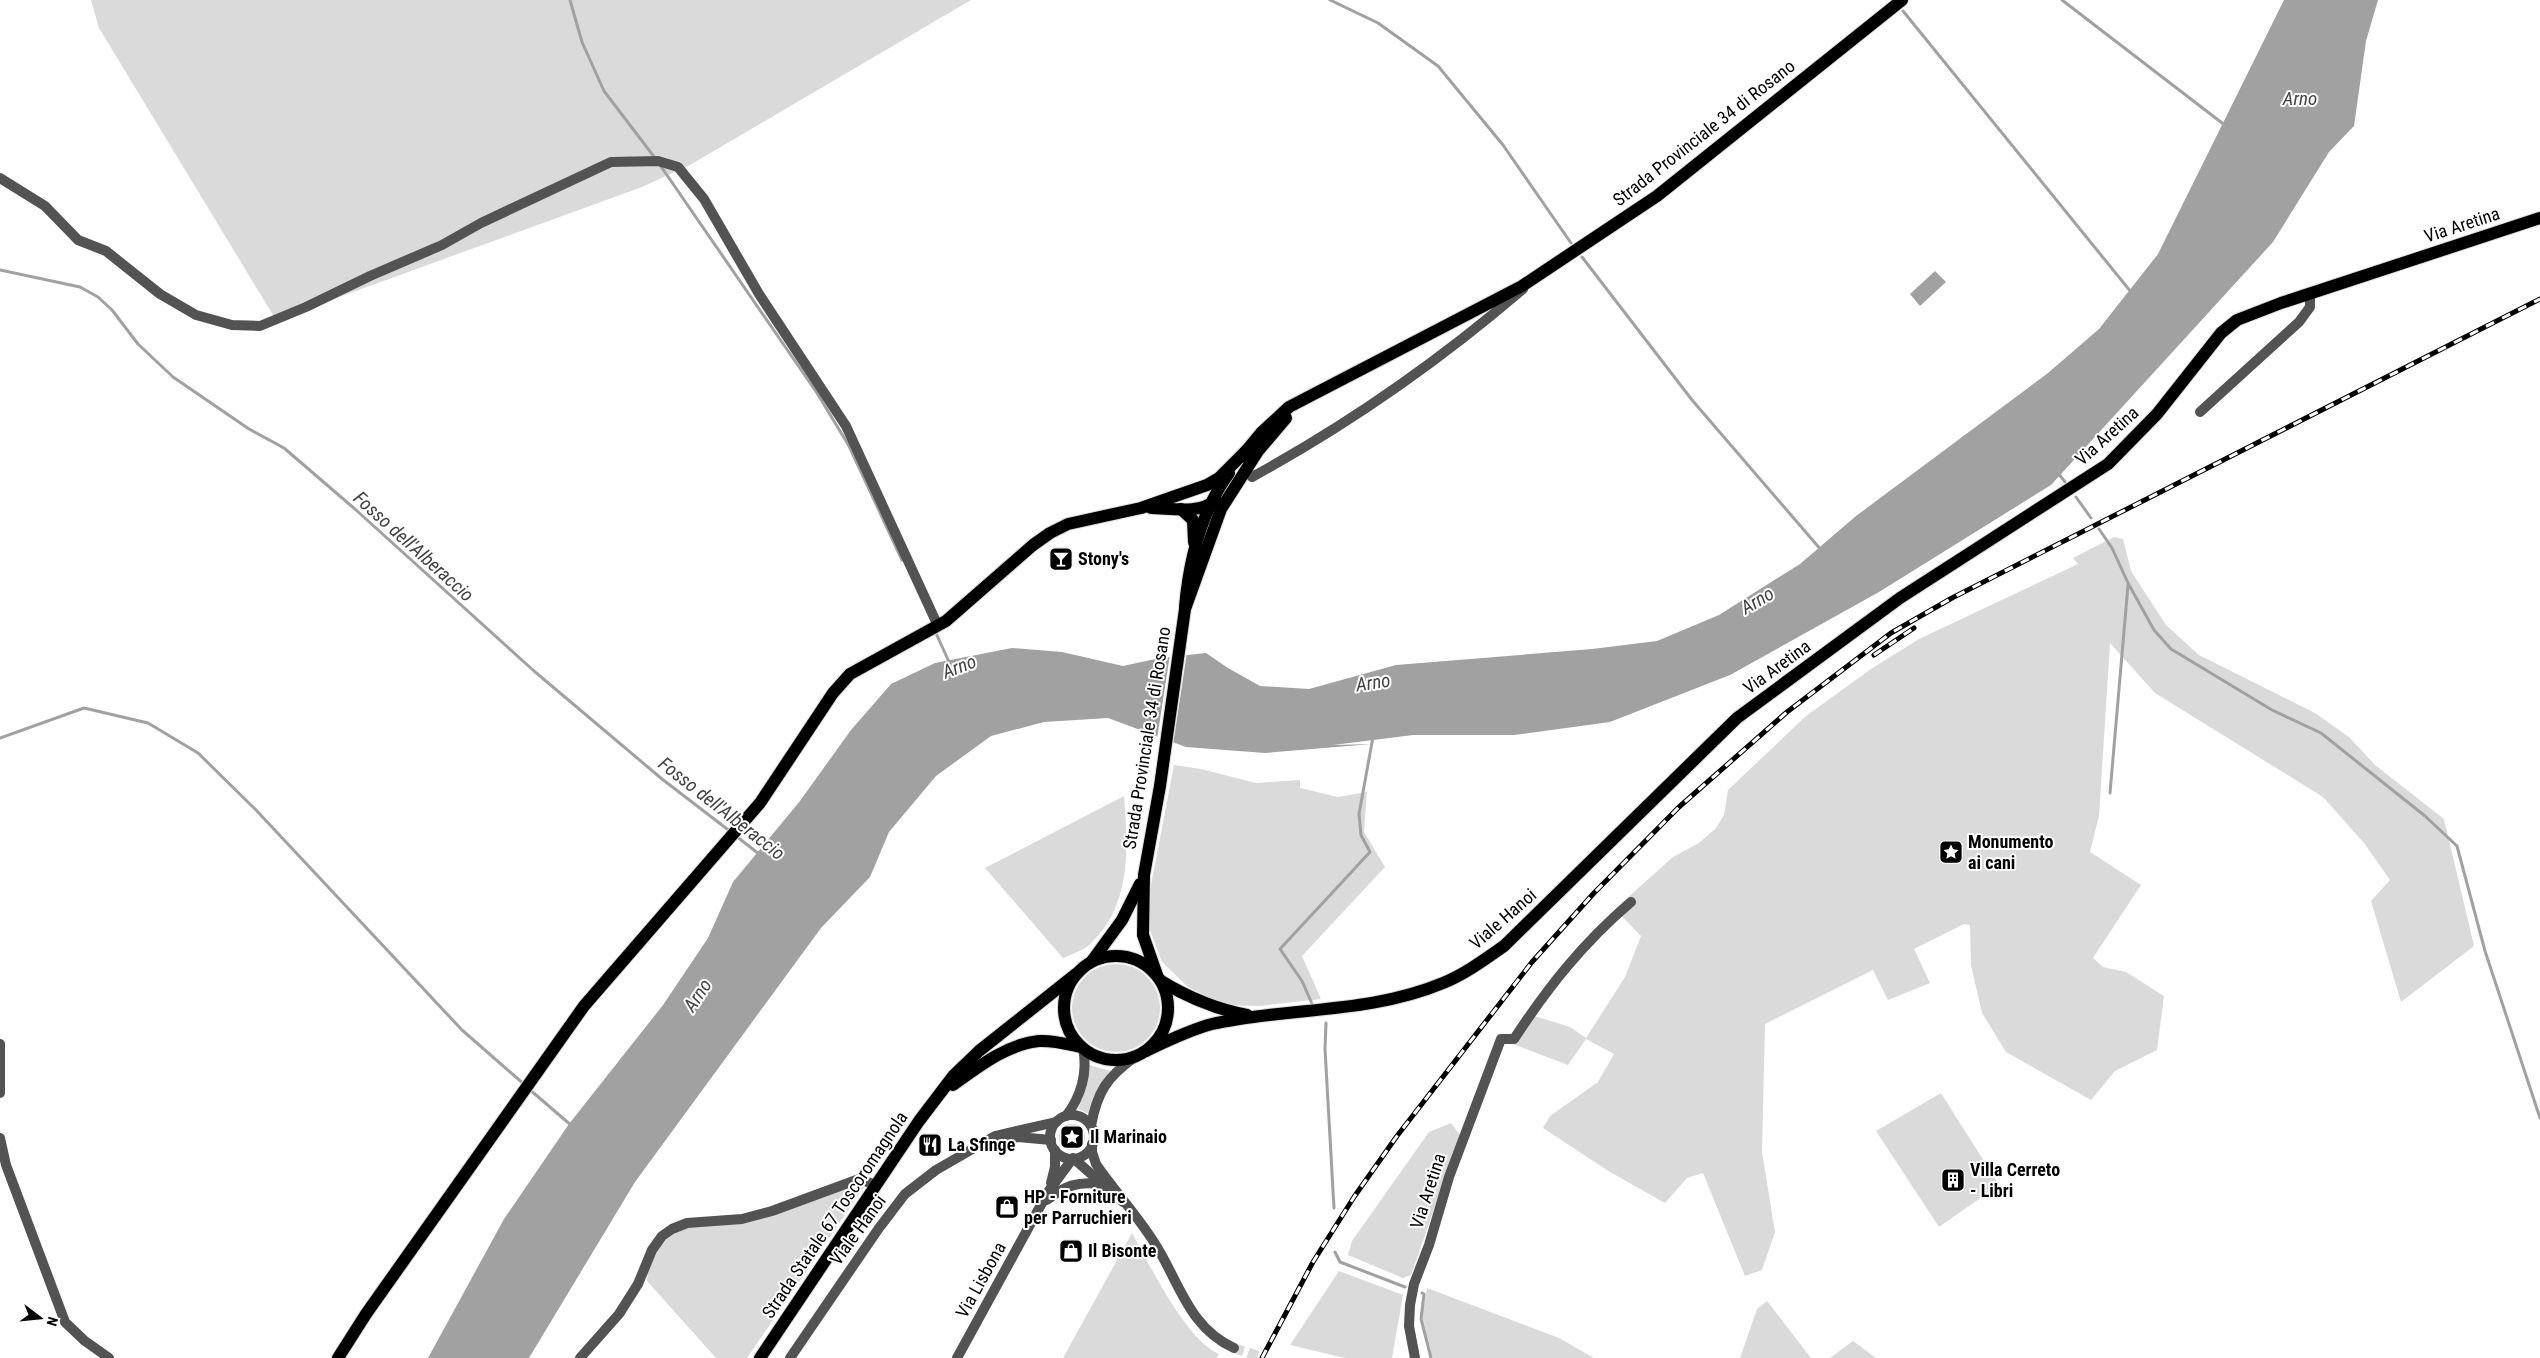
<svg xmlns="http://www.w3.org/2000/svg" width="2540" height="1358" font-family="'Roboto Condensed',sans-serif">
	<rect width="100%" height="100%" fill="#fff"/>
	<g fill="#dadada">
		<polygon points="91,0 971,0 690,165 642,187 276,320 99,28"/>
		<polygon points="2114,537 2123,539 2131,571 2166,625 2199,655 2315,713 2349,737 2375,765 2444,819 2474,946 2401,1002 2371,901 2390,880 2364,843 2323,797 2155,693 2110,643 2099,816 2090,852 2141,885 2093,958 2103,967 2126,972 2164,996 2157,1050 2115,1071 2091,1100 2006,1052 1982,1013 1971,965 1970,925 1964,924 1914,949 1930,983 1888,1000 1873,970 1765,1024 1762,1152 1775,1232 1762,1270 1745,1276 1703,1173 1687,1178 1665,1203 1610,1172 1543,1128 1550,1116 1598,1082 1614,1054 1586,1039 1568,1065 1513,1044 1531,1015 1570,1027 1586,1038 1625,977 1641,936 1615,909 1673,857 1699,843 1716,828 1724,815 1728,790 1806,716 1871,669 1919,639 2078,564 2073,558"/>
		<polygon points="1174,765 1201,769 1256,783 1300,780 1300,788 1338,797 1367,792 1364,832 1385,867 1302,956 1321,999 1260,1006 1224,1005 1188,987 1162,962 1148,925 1151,885"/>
		<path d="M1124,796C1128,848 1132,905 1090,944C1084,950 1072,954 1063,958L985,868Z"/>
		<circle cx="1116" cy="1008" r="44"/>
		<polygon points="1089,1065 1111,1071 1089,1114 1078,1109 1083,1097"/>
		<polygon points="1941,1093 1999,1185 1939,1227 1876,1131"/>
		<polygon points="1451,1123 1460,1135 1411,1275 1403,1278 1348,1255 1352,1241 1429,1132"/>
		<circle cx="1072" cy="1137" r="13"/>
		<polygon points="857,1184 864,1187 747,1358 716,1358 647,1281 648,1268 656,1252 669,1236 688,1227 746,1223"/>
		<path d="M1132,1233C1150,1265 1185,1339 1219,1354L1217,1358H1063Z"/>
		<polygon points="1339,1271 1403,1295 1392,1358 1345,1358 1290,1345"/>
		<polygon points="1427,1288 1559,1338 1594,1358 1431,1358 1421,1319"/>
		<polygon points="1767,1301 1811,1358 1740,1358 1757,1309"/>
		<polygon points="1853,1341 1876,1358 1830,1358"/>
	</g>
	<g fill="#a1a1a1">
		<polygon points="2284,0 2378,0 2366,41 2354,126 2329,152 2273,242 2051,485 1879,592 1730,675 1610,722 1514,735 1413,735 1333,745 1372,744 1265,753 1186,747 1108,718 1044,722 991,736 936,776 889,832 870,877 821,928 635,1182 529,1358 428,1358 504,1219 569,1124 663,1005 708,938 733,882 800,801 851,730 891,684 935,663 1012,648 1062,652 1123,666 1160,658 1206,653 1228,668 1260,686 1309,689 1396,665 1592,649 1657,641 1719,615 1800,564 1856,516 2048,373 2099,329 2158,254"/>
		<polygon points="1935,271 1946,282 1920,306 1910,294"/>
	</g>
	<polygon fill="#fff" points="1187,652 1173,745 1157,739 1170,654"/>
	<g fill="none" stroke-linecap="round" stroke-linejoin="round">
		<g stroke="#a1a1a1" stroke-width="3">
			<polyline points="570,0 582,42 604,91 655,158"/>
			<polyline points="1330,0 1378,23 1438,66 1503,145 1571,243"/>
			<polyline points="2062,0 2226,126"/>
			<polyline points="1903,11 2131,292"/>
			<polyline points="660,165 817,393 849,446 902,560"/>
			<polyline points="1582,257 1692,400 1822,551"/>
			<polyline points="0,270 80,287 98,297 112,310 138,344 173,377 249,429 284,448 356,510 534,671 662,779 731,832"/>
			<polyline points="2058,473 2065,482"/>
			<polyline points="2076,497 2091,518"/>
			<polyline points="2099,529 2112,548 2128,583 2154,630 2171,649 2272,710 2321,733 2425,816 2457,846 2485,951 2540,1118"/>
			<polyline points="935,631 950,664"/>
			<polyline points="0,738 84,708 148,723 198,753 256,810 462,1030 525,1085"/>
			<polyline points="2110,793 2128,585"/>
			<polyline points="736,836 759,854"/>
			<polyline points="1313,1006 1302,981 1280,949 1370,852 1361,835 1359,814 1373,737"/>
			<polyline points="1326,1023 1325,1049 1334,1208"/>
			<polyline points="529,1089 572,1126"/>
			<polyline points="1335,1252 1340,1262 1405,1287"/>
			<polyline points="1422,1293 1424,1294 1421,1319 1431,1358"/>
		</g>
		<polyline stroke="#d9d9d9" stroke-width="10" stroke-dasharray="10 5" stroke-linecap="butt" points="1234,1348 1264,1358"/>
		<g stroke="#dbdbdb" stroke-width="14">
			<g id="major">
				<polyline points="1241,457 1261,433 1289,407 1522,286 1657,196 1902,0"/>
				<path d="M1151,508C1171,508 1198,515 1216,500"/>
				<polyline points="1181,509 1193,520 1194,542"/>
				<path d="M1185,607C1189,561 1201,512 1229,473"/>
				<circle cx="1116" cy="1008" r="52"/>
				<polyline points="1092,961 1122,920 1140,884"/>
				<polyline points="1157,975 1143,935 1144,875 1160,786 1185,609 1221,509 1258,451 1286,418"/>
				<path d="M1161,981C1189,998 1215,1009 1247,1015"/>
				<path d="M1146,1051C1167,1041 1189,1030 1212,1024C1288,1007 1369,1014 1443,983C1465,974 1484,960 1504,946L1737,718L1900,598L2108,464L2157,414L2221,333L2237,320L2281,303L2540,218"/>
				<path d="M953,1085C978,1067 1007,1044 1039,1041C1053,1040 1067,1044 1081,1047"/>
				<polyline points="338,1358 366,1314 584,1006 760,803 833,693 850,674 946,621 1033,545 1050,533 1068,524 1141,508 1207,485 1219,478 1246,451"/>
				<polyline points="760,1358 919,1121 954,1075 979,1051 1076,974"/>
			</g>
		</g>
		<g stroke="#535353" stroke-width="10">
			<polyline points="0,178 45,206 78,240 106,251 160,294 196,315 232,325 260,326 306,307 370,276 442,245 481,223 611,162 658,161 678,167 704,199 759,294 846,426 938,626"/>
			<polyline points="2200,412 2299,322 2310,307 2310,294"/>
			<path d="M1252,477C1349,424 1439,361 1523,289"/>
			<polyline points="0,1044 0,1093"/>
			<circle cx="1072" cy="1137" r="22"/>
			<path d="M1066,1116C1081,1097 1088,1072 1083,1048"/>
			<path d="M1091,1126C1097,1092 1107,1077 1135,1057"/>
			<polyline points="0,1138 6,1165 65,1322 85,1341 109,1358"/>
			<polyline points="993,1143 1018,1137 1051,1140"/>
			<path d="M1092,1144V1152L1096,1164C1115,1192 1139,1217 1157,1247C1180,1285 1190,1328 1234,1348"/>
			<polyline points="1051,1183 1055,1167 1055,1150"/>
			<path d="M1047,1200C1064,1186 1078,1181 1100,1184"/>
			<polyline points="580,1358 619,1314 638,1284 652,1250 662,1236 672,1229 687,1223 742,1219 772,1211 859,1179 876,1185"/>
			<polyline points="790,1358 879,1228 905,1194 936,1170 995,1136 1056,1122"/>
			<polyline points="957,1358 1048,1192 1073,1158 1123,1202"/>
			<path d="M1415,1358L1409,1326L1410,1305L1414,1284L1429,1245L1449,1177L1501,1039H1514C1548,987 1583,943 1631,902"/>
		</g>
		<use href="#major" stroke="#000" stroke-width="12"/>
		<g stroke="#000" stroke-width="5">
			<g id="rail">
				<polyline points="1874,655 1914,628"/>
				<polyline points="1262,1358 1313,1262 1354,1197 1397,1136 1532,962 1594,893 1679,807 1787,712 1891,633 1952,598 2540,299"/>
			</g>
		</g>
		<use href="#rail" stroke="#fff" stroke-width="3" stroke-dasharray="9" stroke-linecap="butt"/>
	</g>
	<defs>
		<g id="bar-square" transform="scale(1.25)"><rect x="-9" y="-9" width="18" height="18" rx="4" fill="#000" stroke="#fff"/><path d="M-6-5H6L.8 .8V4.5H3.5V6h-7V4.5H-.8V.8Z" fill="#fff"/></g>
		<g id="sight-square" transform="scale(1.25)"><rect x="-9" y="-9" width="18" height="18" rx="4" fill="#000" stroke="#fff"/><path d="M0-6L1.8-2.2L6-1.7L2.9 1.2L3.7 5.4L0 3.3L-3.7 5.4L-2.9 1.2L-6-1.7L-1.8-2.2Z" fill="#fff"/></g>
		<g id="restaurant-square" transform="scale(1.25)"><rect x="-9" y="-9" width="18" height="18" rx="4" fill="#000" stroke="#fff"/><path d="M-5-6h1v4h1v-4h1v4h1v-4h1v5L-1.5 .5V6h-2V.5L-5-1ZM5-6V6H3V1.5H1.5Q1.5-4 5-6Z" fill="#fff"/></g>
		<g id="building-square" transform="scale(1.25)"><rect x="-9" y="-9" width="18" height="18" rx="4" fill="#000" stroke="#fff"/><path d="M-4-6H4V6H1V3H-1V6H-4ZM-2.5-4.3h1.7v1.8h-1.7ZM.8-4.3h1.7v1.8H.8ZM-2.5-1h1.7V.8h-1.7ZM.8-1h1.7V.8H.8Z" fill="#fff"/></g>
		<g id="shop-square" transform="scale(1.25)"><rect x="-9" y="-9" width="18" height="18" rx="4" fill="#000" stroke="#fff"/><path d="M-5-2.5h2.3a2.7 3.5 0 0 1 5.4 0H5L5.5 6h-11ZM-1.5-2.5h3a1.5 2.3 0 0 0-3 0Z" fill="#fff"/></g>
	</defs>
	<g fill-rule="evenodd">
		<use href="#bar-square" x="1061" y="559"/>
		<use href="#sight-square" x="1951" y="852"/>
		<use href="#sight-square" x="1072" y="1137"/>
		<use href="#restaurant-square" x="930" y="1145"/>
		<use href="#building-square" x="1953" y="1180"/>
		<use href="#shop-square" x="1007" y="1207"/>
		<use href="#shop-square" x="1071" y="1251"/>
	</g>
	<g text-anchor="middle" stroke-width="4" stroke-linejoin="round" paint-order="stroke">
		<g font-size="18" fill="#000" stroke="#fff">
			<text transform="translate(1704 133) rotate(-38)" y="6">Strada Provinciale 34 di Rosano</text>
			<text transform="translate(2462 225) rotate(-18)" y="6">Via Aretina</text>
			<text transform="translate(2107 436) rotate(-42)" y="6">Via Aretina</text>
			<text transform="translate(1777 667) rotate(-36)" y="6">Via Aretina</text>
			<text transform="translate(1147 738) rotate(-81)" y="6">Strada Provinciale 34 di Rosano</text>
			<text transform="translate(1503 919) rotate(-41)" y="6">Viale Hanoi</text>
			<text transform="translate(1428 1191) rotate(-72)" y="6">Via Aretina</text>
			<text transform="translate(835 1215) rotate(-56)" y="6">Strada Statale 67 Toscoromagnola</text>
			<text transform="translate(858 1230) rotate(-54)" y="6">Viale Hanoi</text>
			<text transform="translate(981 1280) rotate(-61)" y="6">Via Lisbona</text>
		</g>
		<g font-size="18" font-weight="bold" fill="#000" stroke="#fff" text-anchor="start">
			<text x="1078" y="565">Stony's</text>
			<text x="1968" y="848">Monumento<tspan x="1968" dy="21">ai cani</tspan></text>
			<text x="1090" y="1143">Il Marinaio</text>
			<text x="948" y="1151">La Sfinge</text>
			<text x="1970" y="1176">Villa Cerreto<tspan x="1970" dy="21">- Libri</tspan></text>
			<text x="1024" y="1203">HP - Forniture<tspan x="1024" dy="21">per Parruchieri</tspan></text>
			<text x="1088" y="1257">Il Bisonte</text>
		</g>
		<g font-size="19" font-style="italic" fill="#424242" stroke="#fff">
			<text x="2300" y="105">Arno</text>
			<text transform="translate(414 546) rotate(42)" y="7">Fosso dell'Alberaccio</text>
			<text transform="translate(1757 600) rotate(-31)" y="7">Arno</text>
			<text transform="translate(959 666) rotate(-21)" y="7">Arno</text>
			<text transform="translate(1373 682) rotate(-9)" y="7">Arno</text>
			<text transform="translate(722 808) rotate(38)" y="7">Fosso dell'Alberaccio</text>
			<text transform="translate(697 995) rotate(-56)" y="7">Arno</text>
		</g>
	</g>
	<g transform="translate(40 1318) rotate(106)" stroke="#ffffff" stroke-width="4" paint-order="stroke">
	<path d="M0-4L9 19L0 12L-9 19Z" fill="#000000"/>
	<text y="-8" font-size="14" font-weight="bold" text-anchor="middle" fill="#000000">N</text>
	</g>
</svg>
